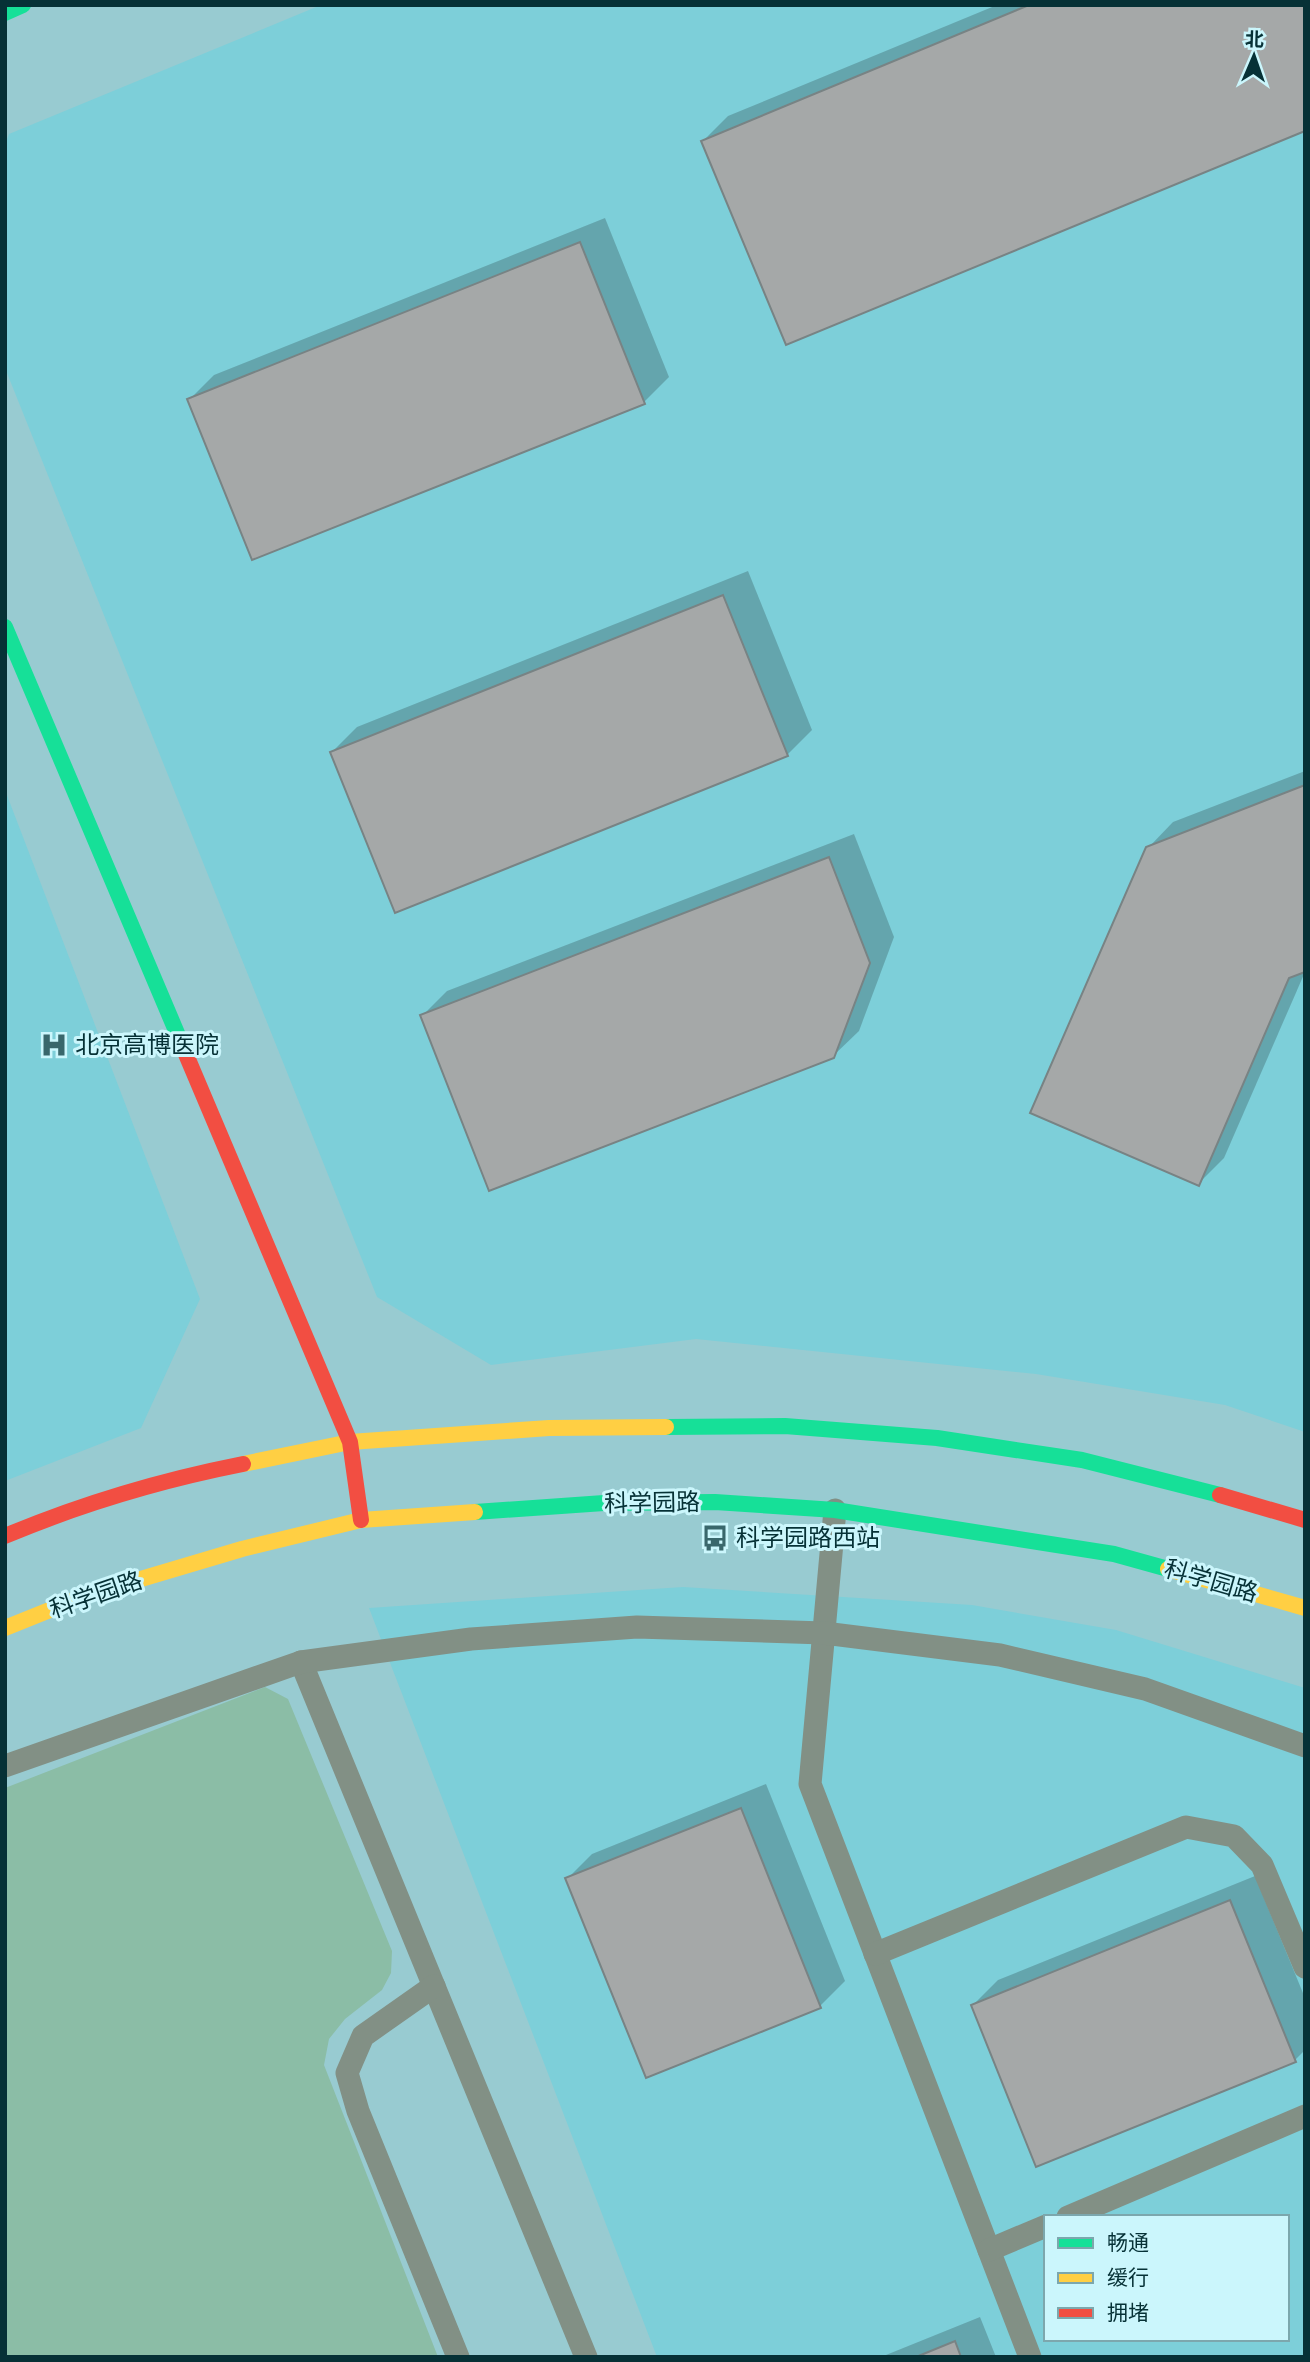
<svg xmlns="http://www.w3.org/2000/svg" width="1310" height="2362" font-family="'Public Sans','Noto Sans SC',sans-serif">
	<rect width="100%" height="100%" fill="#98cbd1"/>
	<g fill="#7dcfd9" fill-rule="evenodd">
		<polygon points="321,5 1305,5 1305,1432 1225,1405 1036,1374 696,1339 491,1365 377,1297 5,368 5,145 9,134"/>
		<polygon points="5,790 200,1299 141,1428 5,1481"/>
		<path d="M683,1587L972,1605L1116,1630L1305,1688V2357H657L369,1608ZM1046,2217H1287V2339H1046Z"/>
	</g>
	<polygon fill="#8bbda6" points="265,1687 288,1699 392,1951 391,1973 382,1990 345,2019 329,2039 324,2065 438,2357 5,2357 5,1788"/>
	<g fill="#0003">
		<polygon points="997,5 1305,5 703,141 728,116"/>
		<polygon points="605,218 669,377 644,402 189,400 214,375"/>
		<polygon points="748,571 812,730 787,755 332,752 357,727"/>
		<polygon points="1305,771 1305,972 1224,1158 1199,1183 1148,848 1173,822"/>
		<polygon points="854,834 894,937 859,1031 833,1056 422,1016 447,991"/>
		<polygon points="766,1784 845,1981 820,2006 567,1879 592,1854"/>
		<polygon points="1255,1876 1305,1998 1305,2050 1295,2060 973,2005 998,1980"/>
		<polygon points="980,2317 996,2357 881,2357"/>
	</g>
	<g fill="#a5a8a8" stroke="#788384" stroke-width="2">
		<polygon points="1029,5 1305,5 1305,131 786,345 701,141"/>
		<polygon points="580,242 645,404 252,560 187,399"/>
		<polygon points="723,595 788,756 395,913 330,752"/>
		<polygon points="1305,785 1305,972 1289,978 1199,1186 1030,1113 1146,847"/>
		<polygon points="829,857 870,963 834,1058 489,1191 420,1015"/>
		<polygon points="741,1808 821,2008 646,2078 565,1878"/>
		<polygon points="1230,1900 1296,2062 1036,2167 971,2005"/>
		<polygon points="955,2341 961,2357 916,2357"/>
	</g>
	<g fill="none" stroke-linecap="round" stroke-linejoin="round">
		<g stroke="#829085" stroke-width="23">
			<polyline points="835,1510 810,1784 1030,2357"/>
			<polyline points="301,1662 586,2357"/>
			<polyline points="5,1766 301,1662 471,1639 637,1627 824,1633 1000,1655 1145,1689 1305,1746"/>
			<polyline points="875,1954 1186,1827 1234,1836 1262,1865 1305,1967"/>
			<polyline points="434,1986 363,2036 347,2073 358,2111 458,2357"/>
			<polyline points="1068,2217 1305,2116"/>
			<polyline points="989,2250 1046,2226"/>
		</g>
		<g stroke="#16e098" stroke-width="16">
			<polyline points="5,13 23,5"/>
			<polyline points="5,627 185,1052"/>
			<polyline points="666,1427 785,1426 937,1438 1082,1460 1220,1495"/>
			<polyline points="475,1512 604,1503 715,1502 835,1510 1114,1554 1168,1569"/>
		</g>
		<g stroke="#ffcf43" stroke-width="16">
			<polyline points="243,1464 350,1442 549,1428 666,1427"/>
			<polyline points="1168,1569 1305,1608"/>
			<polyline points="5,1628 87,1595 242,1549 361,1520 475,1512"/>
		</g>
		<g stroke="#f24e42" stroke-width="16">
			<polyline points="185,1052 350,1442 361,1520"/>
			<polyline points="1220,1495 1305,1520"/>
			<path d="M5,1536C81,1504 162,1480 243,1464"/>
		</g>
	</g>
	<defs>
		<g id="hospital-bare" transform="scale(2.1)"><path d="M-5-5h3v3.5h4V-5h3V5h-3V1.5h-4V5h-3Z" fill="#39676c" stroke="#cbf6fc" stroke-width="2.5" paint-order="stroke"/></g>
		<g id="bus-bare" transform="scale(2.1)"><path d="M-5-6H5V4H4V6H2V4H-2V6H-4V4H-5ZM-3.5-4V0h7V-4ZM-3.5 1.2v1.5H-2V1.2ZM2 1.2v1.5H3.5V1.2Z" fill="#39676c" stroke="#cbf6fc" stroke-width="2.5" paint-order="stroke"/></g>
	</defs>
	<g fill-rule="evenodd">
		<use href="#hospital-bare" x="54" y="1045"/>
		<use href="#bus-bare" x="715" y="1538"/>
	</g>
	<g text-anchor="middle" stroke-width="6" stroke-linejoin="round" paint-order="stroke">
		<g font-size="24" fill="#063136" stroke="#cbf6fc" text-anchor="start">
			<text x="75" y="1053">北京高博医院</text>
			<text x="736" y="1546">科学园路西站</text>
		</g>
		<g font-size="24" fill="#063136" stroke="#cbf6fc">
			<text transform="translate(652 1503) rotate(-1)" y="8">科学园路</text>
			<text transform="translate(1211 1581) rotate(16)" y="8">科学园路</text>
			<text transform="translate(96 1595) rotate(-19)" y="8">科学园路</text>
		</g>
	</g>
	<rect width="1310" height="2362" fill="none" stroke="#063136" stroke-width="14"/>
	<rect x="1044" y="2215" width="245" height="126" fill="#cbf6fc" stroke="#7ca7ad" stroke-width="2"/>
	<rect x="1058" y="2238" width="35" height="10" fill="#16e098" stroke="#7ca7ad" stroke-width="2"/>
	<text x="1107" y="2250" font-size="21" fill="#063136">畅通</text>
	<rect x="1058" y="2273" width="35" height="10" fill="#ffcf43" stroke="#7ca7ad" stroke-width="2"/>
	<text x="1107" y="2285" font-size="21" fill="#063136">缓行</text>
	<rect x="1058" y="2308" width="35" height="10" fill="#f24e42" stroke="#7ca7ad" stroke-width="2"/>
	<text x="1107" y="2320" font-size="21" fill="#063136">拥堵</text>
	<g transform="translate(1254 56) rotate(2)" stroke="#cbf6fc" stroke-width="5" paint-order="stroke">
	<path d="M0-5L12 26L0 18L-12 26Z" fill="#063136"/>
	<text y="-10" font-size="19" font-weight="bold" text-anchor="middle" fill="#063136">北</text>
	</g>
</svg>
